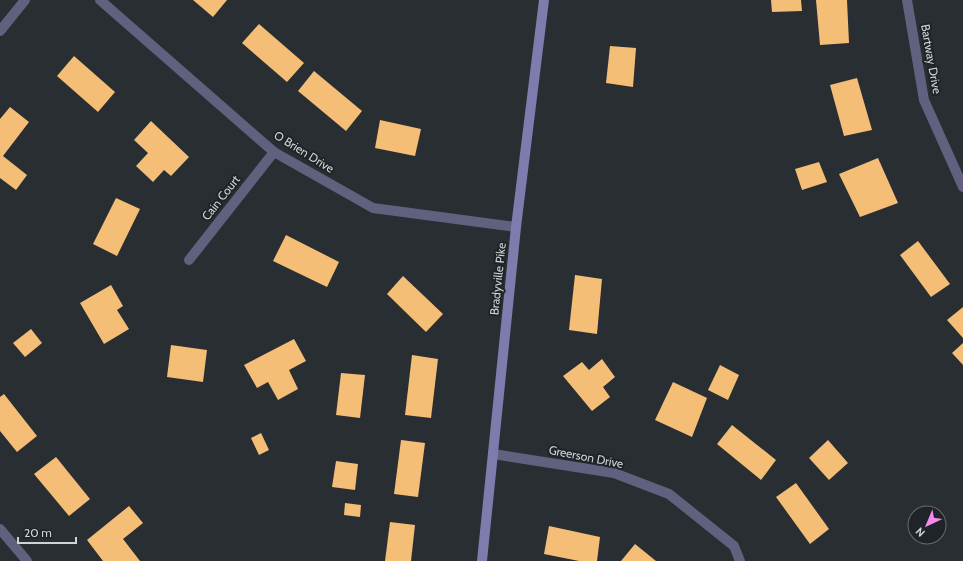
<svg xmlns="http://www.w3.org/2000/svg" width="963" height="561" font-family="Cabin,sans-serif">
	<rect width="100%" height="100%" fill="#292e32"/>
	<g fill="#f4be77">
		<polygon points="193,0 227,0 213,17"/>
		<polygon points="771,0 801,0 802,11 772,12"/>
		<polygon points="816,0 847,0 849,43 820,45"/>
		<polygon points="259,24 304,63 287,82 242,43"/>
		<polygon points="610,46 636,48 633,87 606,83"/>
		<polygon points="74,56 115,92 98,112 57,76"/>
		<polygon points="314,71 362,111 346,131 298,91"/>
		<polygon points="857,78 872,130 844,136 830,85"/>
		<polygon points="10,107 29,122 3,156 27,175 16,190 0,178 0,119"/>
		<polygon points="380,120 421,129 415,156 375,148"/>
		<polygon points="151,121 189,157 171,176 164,170 153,182 136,166 148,153 134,140"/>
		<polygon points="878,158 898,203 860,217 839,174"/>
		<polygon points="819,162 827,182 802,190 795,169"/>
		<polygon points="116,198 140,209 117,256 93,244"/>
		<polygon points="286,235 339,262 327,287 273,261"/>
		<polygon points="918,241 950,284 931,297 900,255"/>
		<polygon points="575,275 602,279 597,334 569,330"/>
		<polygon points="403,276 443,314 426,332 387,294"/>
		<polygon points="111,285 123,306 117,310 129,329 104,344 80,303"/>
		<polygon points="963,307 963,338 947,320"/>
		<polygon points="31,329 42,343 25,357 13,343"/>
		<polygon points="294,339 306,361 289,370 298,389 278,400 268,382 257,388 244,365"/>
		<polygon points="963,343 963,365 952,353"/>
		<polygon points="171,345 207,350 203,382 167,377"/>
		<polygon points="412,355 438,359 431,418 405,415"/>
		<polygon points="602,359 615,377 603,387 610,397 592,411 563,376 582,362 589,370"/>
		<polygon points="720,365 739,375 728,400 708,390"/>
		<polygon points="341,373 365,375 360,418 336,415"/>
		<polygon points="673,382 707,398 692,437 655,420"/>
		<polygon points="4,394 37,436 17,452 0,431 0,397"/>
		<polygon points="732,425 776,460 761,480 717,444"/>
		<polygon points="261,433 269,450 259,455 251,438"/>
		<polygon points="401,440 425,443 418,497 394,494"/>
		<polygon points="828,440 848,463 829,480 809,458"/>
		<polygon points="56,457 90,499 69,516 34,474"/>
		<polygon points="336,461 358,464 355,490 332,487"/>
		<polygon points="796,483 829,529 810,544 776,497"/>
		<polygon points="345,503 361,505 360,517 344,515"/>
		<polygon points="129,506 143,523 123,539 140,561 103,561 87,540"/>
		<polygon points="390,522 415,525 411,561 385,561"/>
		<polygon points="549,526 600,537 597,561 579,561 544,554"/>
		<polygon points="635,544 656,561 621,561"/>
	</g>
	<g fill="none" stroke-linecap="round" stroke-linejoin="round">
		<g stroke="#61607f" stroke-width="10">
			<polyline points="100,0 274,152 373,208 516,227"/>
			<polyline points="907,0 924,100 963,187"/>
			<polyline points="0,31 25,0"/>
			<polyline points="189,260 274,152"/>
			<polyline points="493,454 614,473 669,494 734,546 740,561"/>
			<polyline points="0,529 27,561"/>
		</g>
		<polyline stroke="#7d7cad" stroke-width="10" points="482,561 516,227 544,0"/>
	</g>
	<g text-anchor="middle" stroke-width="4" stroke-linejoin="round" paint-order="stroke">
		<g font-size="12" fill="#d1d4d6" stroke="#202428">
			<text transform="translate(931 59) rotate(80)" y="4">Bartway Drive</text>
			<text transform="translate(304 152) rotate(32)" y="4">O Brien Drive</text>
			<text transform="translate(221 198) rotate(-52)" y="4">Cain Court</text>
			<text transform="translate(498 279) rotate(-84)" y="4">Bradyville Pike</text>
			<text transform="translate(586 457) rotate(11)" y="4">Greerson Drive</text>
		</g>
	</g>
	<g transform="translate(927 525) rotate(224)"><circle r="19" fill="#202428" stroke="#676a6e"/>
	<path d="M0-3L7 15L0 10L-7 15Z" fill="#f788ec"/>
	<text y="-6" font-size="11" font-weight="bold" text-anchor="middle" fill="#d1d4d6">N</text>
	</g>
	<path d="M18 537v6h58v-6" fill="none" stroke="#d1d4d6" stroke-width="2"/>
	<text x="24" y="537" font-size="12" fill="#d1d4d6" stroke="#202428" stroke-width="3" paint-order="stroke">20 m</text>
</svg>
